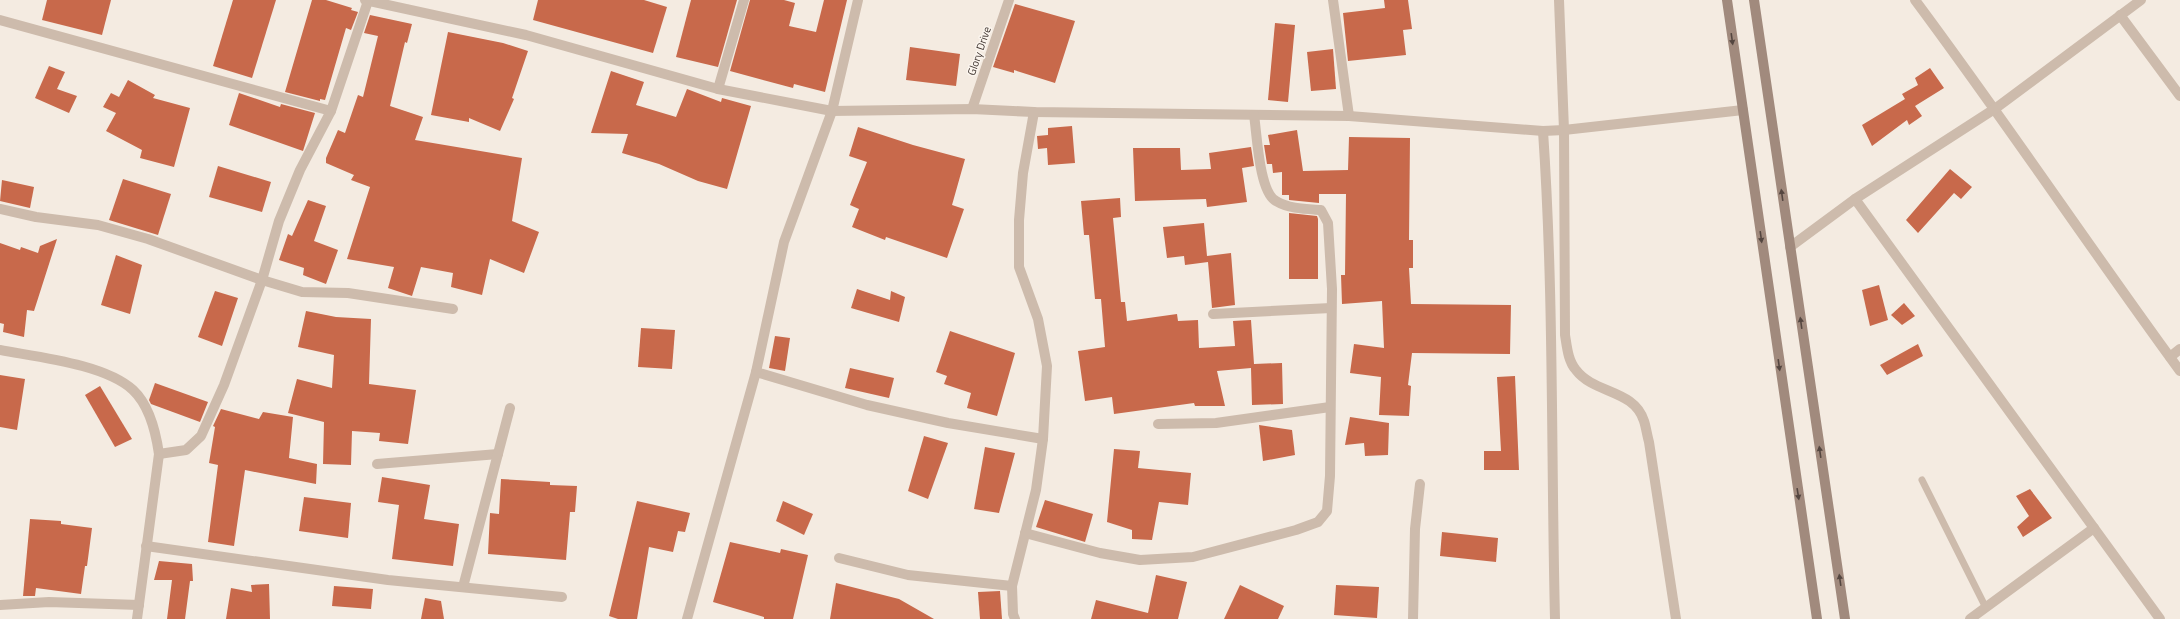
<svg xmlns="http://www.w3.org/2000/svg" width="2180" height="619" font-family="'Titillium Web',sans-serif">
	<rect width="100%" height="100%" fill="#f4ebe1"/>
	<g fill="#c8694b">
		<polygon points="47,0 111,0 102,35 42,20"/>
		<polygon points="233,0 276,0 252,78 213,66"/>
		<polygon points="312,0 326,0 352,8 351,10 358,12 351,30 346,28 325,100 320,99 320,101 285,92"/>
		<polygon points="538,0 644,0 667,7 653,53 533,20"/>
		<polygon points="691,0 737,0 718,67 676,57"/>
		<polygon points="750,0 784,0 795,3 789,26 816,32 824,0 847,0 825,92 794,84 793,88 730,71"/>
		<polygon points="1384,0 1408,0 1412,29 1403,30 1406,55 1348,61 1343,13 1385,8"/>
		<polygon points="1015,4 1075,21 1055,83 1014,70 1014,73 993,67"/>
		<polygon points="370,15 412,24 407,43 405,42 390,106 423,117 415,140 522,158 512,221 539,232 524,273 490,259 482,295 451,287 453,273 421,267 412,296 388,288 394,267 347,259 370,187 351,180 354,175 326,163 326,158 338,130 345,133 358,95 363,97 378,36 364,33"/>
		<polygon points="1275,23 1295,25 1288,102 1268,100"/>
		<polygon points="448,32 503,43 528,51 512,98 514,99 500,131 469,118 469,122 431,115"/>
		<polygon points="910,47 960,54 956,86 906,80"/>
		<polygon points="1333,49 1336,89 1311,91 1307,52"/>
		<polygon points="49,66 65,72 57,89 77,96 69,113 35,98"/>
		<polygon points="1930,68 1944,88 1915,106 1922,116 1909,125 1907,120 1872,146 1862,125 1905,99 1902,94 1918,85 1915,78"/>
		<polygon points="611,71 644,82 636,105 676,117 687,89 721,102 722,98 751,106 727,189 698,181 659,164 622,153 628,134 591,133"/>
		<polygon points="128,80 155,95 153,98 190,108 174,167 140,158 142,150 106,131 116,113 103,107 111,93 119,97"/>
		<polygon points="239,93 280,107 281,104 315,113 303,151 229,125"/>
		<polygon points="1072,126 1075,163 1048,165 1047,148 1038,149 1037,136 1048,135 1048,128"/>
		<polygon points="858,127 913,145 965,159 952,205 964,209 947,258 886,237 885,240 852,227 859,209 850,205 867,162 849,156"/>
		<polygon points="1297,130 1303,171 1348,170 1349,137 1410,138 1409,240 1413,240 1413,268 1409,268 1411,304 1511,305 1510,354 1412,353 1408,385 1411,386 1409,416 1379,415 1381,377 1350,373 1354,344 1384,348 1382,301 1342,304 1341,275 1345,275 1346,194 1319,194 1319,203 1289,200 1289,195 1282,195 1282,172 1273,173 1272,164 1267,164 1264,145 1270,145 1268,135"/>
		<polygon points="1251,147 1254,166 1242,168 1247,202 1207,207 1206,199 1135,201 1133,148 1180,148 1181,170 1211,169 1209,153"/>
		<polygon points="218,166 271,182 262,212 209,197"/>
		<polygon points="1950,169 1972,187 1961,199 1954,193 1918,233 1906,220"/>
		<polygon points="123,179 171,194 158,235 109,220"/>
		<polygon points="2,180 34,187 30,208 0,201"/>
		<polygon points="1120,198 1121,217 1113,218 1121,302 1125,302 1127,321 1177,314 1178,321 1198,320 1199,348 1235,346 1233,321 1251,320 1254,364 1282,363 1283,404 1252,405 1251,368 1217,371 1225,406 1195,406 1194,403 1114,414 1112,397 1085,401 1078,351 1105,347 1101,299 1095,299 1089,235 1084,235 1081,201"/>
		<polygon points="308,200 326,206 314,241 338,250 326,284 303,275 304,268 279,260 288,234 292,236"/>
		<polygon points="1289,213 1317,216 1318,219 1318,279 1289,279"/>
		<polygon points="1204,223 1207,256 1231,253 1235,305 1212,308 1208,262 1185,265 1184,256 1167,258 1163,227"/>
		<polygon points="57,239 34,311 27,310 24,337 3,332 4,324 0,323 0,243 20,250 21,247 38,253 40,246"/>
		<polygon points="116,255 142,265 130,314 101,305"/>
		<polygon points="1879,285 1888,320 1870,326 1862,290"/>
		<polygon points="857,289 890,300 891,291 905,297 899,322 851,308"/>
		<polygon points="215,291 238,298 222,346 198,337"/>
		<polygon points="1904,303 1915,316 1902,325 1891,315"/>
		<polygon points="306,311 336,317 371,319 369,384 416,390 408,444 379,441 380,433 352,431 351,465 323,464 324,422 288,413 297,379 332,388 334,355 298,347"/>
		<polygon points="641,328 675,330 672,369 638,367"/>
		<polygon points="950,331 1015,353 997,416 967,408 971,393 944,384 947,376 936,372"/>
		<polygon points="775,336 790,338 785,371 769,368"/>
		<polygon points="1918,344 1923,356 1887,375 1880,365"/>
		<polygon points="850,368 894,378 889,398 845,388"/>
		<polygon points="0,375 25,379 17,430 0,427"/>
		<polygon points="1515,376 1519,470 1484,470 1484,451 1501,451 1497,377"/>
		<polygon points="155,383 208,402 200,422 151,404 149,400"/>
		<polygon points="100,386 132,439 115,447 85,395"/>
		<polygon points="221,409 259,419 263,412 293,417 289,458 317,464 316,484 245,470 234,546 208,542 218,465 209,463 215,427 213,426"/>
		<polygon points="1350,417 1389,423 1388,455 1365,456 1364,443 1345,445"/>
		<polygon points="1259,425 1292,430 1295,455 1263,461"/>
		<polygon points="924,436 948,443 928,499 908,491"/>
		<polygon points="985,447 1015,453 999,513 974,509"/>
		<polygon points="1114,449 1140,451 1138,468 1191,473 1188,505 1159,502 1152,540 1132,539 1132,530 1107,522"/>
		<polygon points="382,477 430,485 424,519 459,524 453,566 392,559 399,505 378,502"/>
		<polygon points="501,479 550,482 550,485 577,486 575,512 570,512 566,560 488,554 490,513 499,514"/>
		<polygon points="2030,489 2052,518 2023,537 2017,527 2029,516 2016,496"/>
		<polygon points="304,497 351,503 348,538 299,531"/>
		<polygon points="1045,500 1093,514 1085,542 1036,527"/>
		<polygon points="637,501 690,513 685,532 678,531 673,552 649,547 637,619 618,619 609,616"/>
		<polygon points="783,501 813,514 804,535 776,521"/>
		<polygon points="30,519 61,521 61,524 92,528 87,566 85,566 81,594 36,588 35,596 23,596"/>
		<polygon points="1442,532 1498,538 1496,562 1440,556"/>
		<polygon points="730,542 780,553 781,549 808,555 793,619 764,619 764,617 713,602"/>
		<polygon points="159,561 192,564 193,581 190,581 185,619 167,619 172,580 154,580"/>
		<polygon points="1156,575 1187,582 1178,619 1091,619 1096,600 1148,613"/>
		<polygon points="836,583 899,599 934,619 830,619"/>
		<polygon points="269,584 270,619 226,619 231,588 252,592 251,585"/>
		<polygon points="1240,585 1284,606 1278,619 1224,619"/>
		<polygon points="1336,585 1379,587 1377,618 1334,615"/>
		<polygon points="334,586 373,589 371,609 332,606"/>
		<polygon points="1000,591 1002,619 980,619 978,592"/>
		<polygon points="425,598 441,601 444,619 421,619"/>
	</g>
	<g fill="none" stroke-linecap="round" stroke-linejoin="round">
		<polyline stroke="#cdbbac" stroke-width="7" points="1922,480 1986,608"/>
		<g stroke="#cdbbac" stroke-width="10">
			<polyline points="365,0 526,35 718,89 832,111 972,109 1034,112 1349,116 1543,131 1564,130 1743,110"/>
			<polyline points="1333,0 1349,116"/>
			<path d="M1559,0L1564,130L1565,335C1567,347 1568,361 1576,370C1594,394 1634,389 1644,421C1646,427 1647,435 1649,442L1676,619"/>
			<path d="M1915,0C2006,122 2090,248 2180,371"/>
			<polyline points="2120,15 2180,96"/>
			<polyline points="0,20 331,111"/>
			<polyline points="718,89 744,0"/>
			<polyline points="972,109 1009,0"/>
			<path d="M1543,131C1554,293 1551,456 1555,619"/>
			<polyline points="1855,199 2160,619"/>
			<polyline points="0,209 36,217 98,225 148,239 262,280 302,292 348,293 453,309"/>
			<polyline points="1790,247 1855,199 1996,108 2141,0"/>
			<polyline points="1213,314 1331,308"/>
			<path d="M0,350C37,357 105,364 133,390C149,405 156,433 159,454L137,619"/>
			<polyline points="2170,357 2180,349"/>
			<polyline points="756,372 867,405 948,423 1043,439"/>
			<polyline points="1158,424 1216,423 1330,407"/>
			<polyline points="159,454 186,450 201,436 224,385 262,280 279,221 300,170 331,111 368,1"/>
			<polyline points="377,464 498,454"/>
			<path d="M1025,533L1100,553L1140,560L1193,557L1296,530L1318,522L1327,511L1330,476L1332,289L1328,223L1321,210C1306,209 1289,209 1276,201C1259,192 1257,134 1254,115"/>
			<polyline points="146,546 388,580 562,597"/>
			<polyline points="839,558 908,575 1012,586"/>
			<polyline points="463,587 510,408"/>
			<polyline points="0,605 49,602 139,605"/>
			<polyline points="687,619 756,372 784,242 832,111 858,0"/>
			<polyline points="1015,619 1013,614 1012,586 1036,490 1043,439 1047,366 1038,319 1019,267 1019,220 1023,173 1034,112"/>
			<polyline points="1413,619 1415,529 1420,484"/>
			<polyline points="1970,619 2094,528"/>
		</g>
		<g stroke="#a18a7d" stroke-width="10">
			<polyline points="1727,0 1817,619"/>
			<polyline points="1754,0 1845,619"/>
		</g>
	</g>
	<defs><path id="oneway-solid" d="M-6-.8H1V-3.2L6.5 0L1 3.2V.8H-6Z"/></defs>
	<g fill="#544640">
		<use href="#oneway-solid" transform="translate(1732 39) rotate(82)"/>
		<use href="#oneway-solid" transform="translate(1782 195) rotate(-98)"/>
		<use href="#oneway-solid" transform="translate(1761 237) rotate(82)"/>
		<use href="#oneway-solid" transform="translate(1801 323) rotate(-98)"/>
		<use href="#oneway-solid" transform="translate(1779 365) rotate(82)"/>
		<use href="#oneway-solid" transform="translate(1820 452) rotate(-98)"/>
		<use href="#oneway-solid" transform="translate(1798 494) rotate(81)"/>
		<use href="#oneway-solid" transform="translate(1840 580) rotate(-98)"/>
	</g>
	<g text-anchor="middle" stroke-width="3" stroke-linejoin="round" paint-order="stroke">
		<g font-size="11" fill="#3b302b" stroke="#fbf5ee">
			<text transform="translate(979 51) rotate(-71)" y="4">Glory Drive</text>
		</g>
	</g>
</svg>
